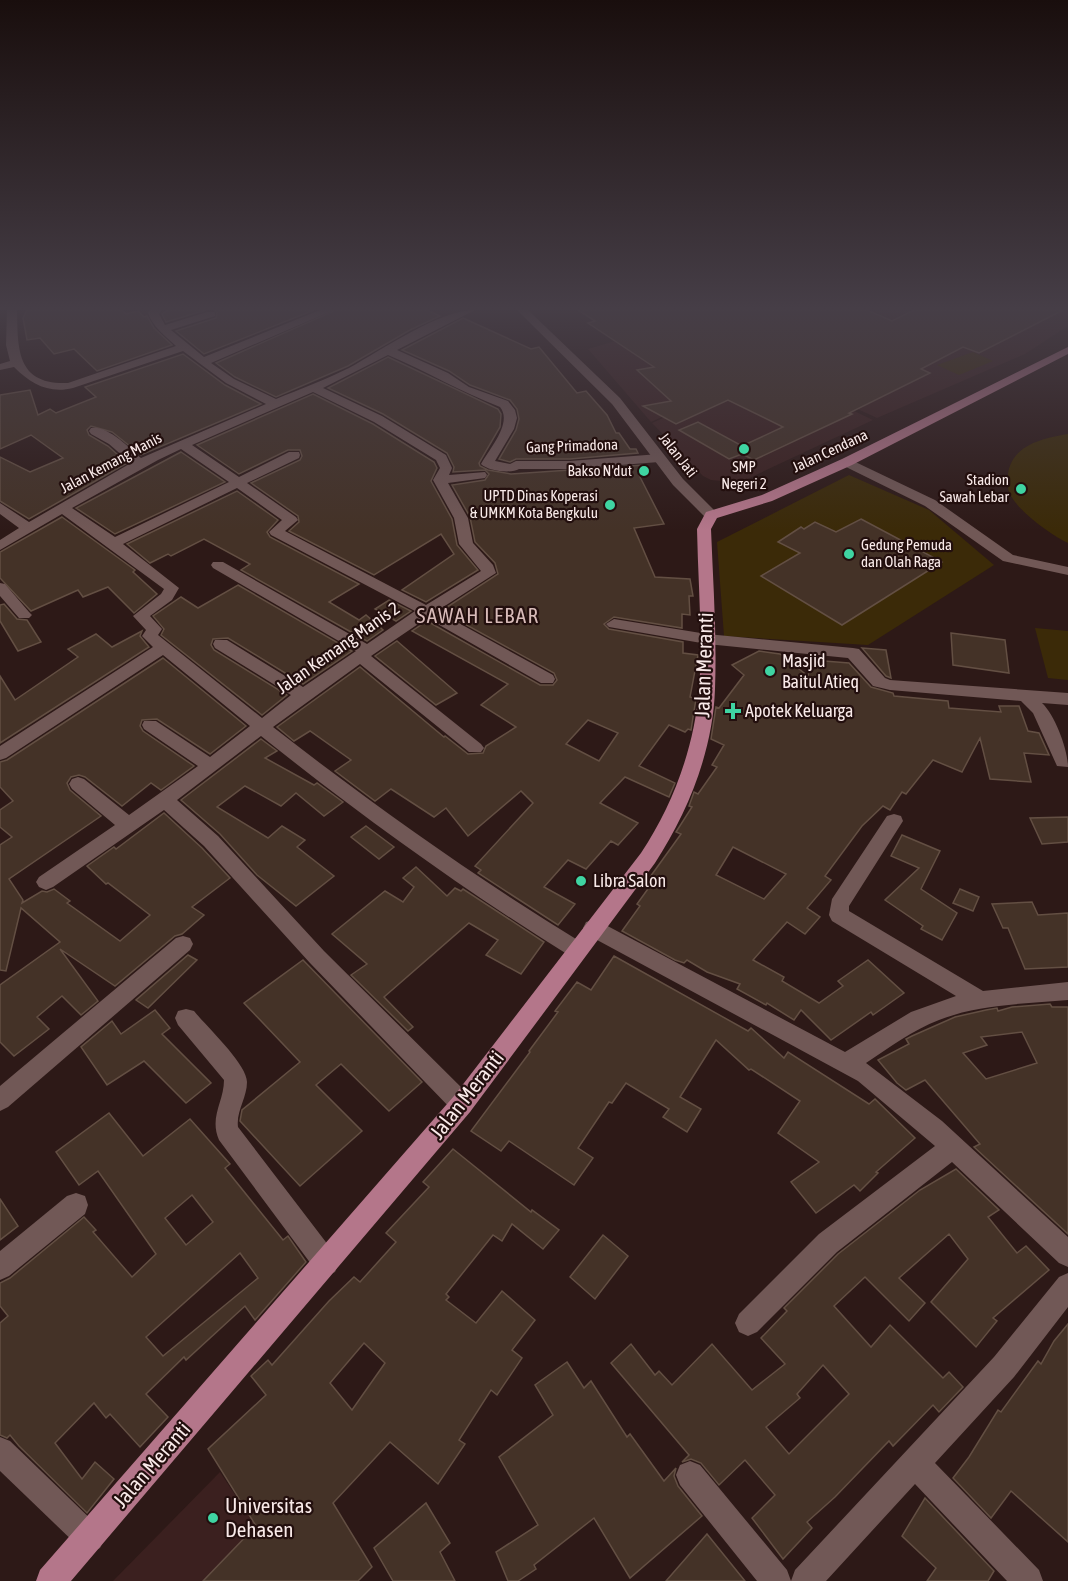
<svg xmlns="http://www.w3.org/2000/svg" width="1068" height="1581" font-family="'Asap Condensed',sans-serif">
	<rect width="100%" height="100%" fill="#2d1917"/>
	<g fill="#3b201f">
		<polygon points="721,310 869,310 882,317 868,328 885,317 872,310 1068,310 1068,326 1025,354 877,418 769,368 651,422 588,349"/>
		<polygon points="768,370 873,420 743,481 731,482 711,480 703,476 652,423"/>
		<polygon points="220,1472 292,1581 113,1581"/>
	</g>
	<g fill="#3b2a08">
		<polygon points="973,352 993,361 959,375 937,365"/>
		<path d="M1068,434V543C1051,535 1016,510 1009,492C1007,487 1008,479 1008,474C1012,445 1043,438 1068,434Z"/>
		<polygon points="849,475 929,510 994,565 868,645 724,636 717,542"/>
		<polygon points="1035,628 1068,631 1068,680 1048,678"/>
	</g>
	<g fill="#443227" stroke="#634f43" stroke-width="1.5" fill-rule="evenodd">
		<polygon points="27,310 122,310 126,314 138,311 144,317 147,316 154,328 172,345 97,371 74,349 54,354 40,338 27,340 23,318"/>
		<polygon points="168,310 206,310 166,322 162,314"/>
		<polygon points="215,310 314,310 204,354 176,331 216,318 217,312"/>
		<polygon points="336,310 427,310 440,316 410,330 348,366 276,397 235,377 216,363"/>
		<polygon points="578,310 867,310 892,321 914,310 1063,310 979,353 963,347 921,369 930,373 849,413 852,414 754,460 742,454 729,459 679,430 698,422 742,446 783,427 728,400 676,424 643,406 671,401 637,370 654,367 588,323 595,321"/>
		<polygon points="463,318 531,349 539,347 577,393 586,391 607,415 616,433 619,433 630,449 636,449 638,453 570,459 516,459 510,462 499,459 516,430 519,419 517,409 510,400 470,385 449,371 402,350"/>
		<polygon points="183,354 225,385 261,404 141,455 112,432 91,426 87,430 89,435 108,446 127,463 29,519 0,501 0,457 30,472 63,458 31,435 0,449 0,395 30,390 38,415 50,409 56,413 96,397 85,387"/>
		<path d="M388,357L498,409L501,414L500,427L479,463L480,466L488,470L511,474L644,465L648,474L639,475L664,524L634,528L655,577L690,579L693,596H689L690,615L682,614V628L614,617L604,624L609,629L683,642V653L698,655L690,697L696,699L694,711L691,730L688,729L685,732L669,725L639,766L675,783L669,797L625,777L600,803L638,823L618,845L611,841L586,869L568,860L544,887L575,904L558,925L478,873L481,870L475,866L533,803L521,791L468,836L446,808L434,817L391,789L375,801L335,771L351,760L310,731L294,741L277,727L360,667L444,737L445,736L468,754L483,753L486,746L516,727L481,705L508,684L412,631L427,621L540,685H553L557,680L554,673L441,611L498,574L495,563L475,542L470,517L452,485L485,480L489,474L485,470L453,472L454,467L447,453L383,414L328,388ZM588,720L618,733L599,761L566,744Z"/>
		<polygon points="313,394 373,424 434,462 437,468 431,481 452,519 457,545 478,570 426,602 402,590 454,554 441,534 374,575 289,531 299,522 298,516 251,483 300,460 302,456 300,450 288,450 239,474 197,445"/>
		<polygon points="181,452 225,482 115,534 76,508"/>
		<polygon points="237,491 278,520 267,532 270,537 359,584 329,602 359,620 366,615 383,630 367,641 241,570 250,564 204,539 171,556 168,554 150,563 127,544"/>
		<polygon points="62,517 135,570 133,572 157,594 134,613 108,587 83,597 78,590 31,611 0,578 0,552"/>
		<polygon points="861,519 942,562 842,625 761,576 800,553 778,542 801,527 804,529 815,522 836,532"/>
		<polygon points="238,585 352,651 303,684 228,638 213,639 211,645 214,650 287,695 262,715 161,635 164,629 153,616 181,597 198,608"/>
		<polygon points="389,600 411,611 396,621 375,609"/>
		<polygon points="4,604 17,619 27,620 41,642 18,651 0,621 0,605"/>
		<polygon points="142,631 140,636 149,647 0,743 0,676 15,700 78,657 68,649 96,634 112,647"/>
		<polygon points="951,633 1005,640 1009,673 953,665"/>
		<polygon points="397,641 457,693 436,705 375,656"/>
		<polygon points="862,648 886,650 891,678 886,676"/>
		<path d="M759,651L780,654L808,676L812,660L849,663L871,687L893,693L894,696L948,701L949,708L1001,712L999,706H1019L1028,731L1039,733L1049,755L1024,753L1031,782L990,779L980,738L962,772L933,760L906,794L902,792L890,810L883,806L862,826L825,876L831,880L807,908L820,917L805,934L787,922L753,960L784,977L782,981L819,1003L843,986L838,981L868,960L904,993L873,1015L871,1012L831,1040L801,1010L794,1020L767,1003L766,1005L737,989L740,984L707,972L687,960L684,963L675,960L622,931L640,906L637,904L650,886L645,884L681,834L676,832L692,807L689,806L694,792L698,794L717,767L712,765L724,745L711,739L716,707L719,708L744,675L732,665ZM733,847L786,874L764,899L716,875Z"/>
		<polygon points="163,658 246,726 210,754 157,719 142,720 140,726 143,731 194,766 161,790 151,783 122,806 85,777 79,775 71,777 67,783 70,790 101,816 9,879 23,900 22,903 42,891 47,892 54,889 70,901 67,903 120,941 150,915 108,883 106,884 87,866 114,847 116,849 164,813 202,848 230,878 192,907 204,915 182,934 175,936 115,986 60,949 98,1001 81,1015 62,996 37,1017 49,1029 14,1056 0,1042 0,985 60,942 21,908 6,971 0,970 0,845 12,837 0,827 0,810 13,801 0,787 0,762 7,760"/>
		<polygon points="261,739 277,751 265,758 314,785 317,783 343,802 324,816 296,793 281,806 245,786 217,807 268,838 282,826 305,840 297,847 334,876 296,906 257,875 220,834 181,800"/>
		<polygon points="1068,817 1068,842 1042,844 1030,818"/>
		<polygon points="366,826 394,847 379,859 351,837"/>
		<polygon points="902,835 940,851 921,889 957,913 942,940 921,929 923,926 885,900 919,868 891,856"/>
		<polygon points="416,867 447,896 455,888 461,891 463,889 544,942 521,974 486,955 498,940 469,923 384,997 413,1027 408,1031 351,975 367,964 332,934 385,891 403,902 414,887 403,878"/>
		<polygon points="960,889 979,897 973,911 953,903"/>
		<polygon points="1032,902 1038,915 1068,913 1068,967 1025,969 1008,928 1003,928 992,904"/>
		<polygon points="188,955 197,960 148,1008 136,1000"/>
		<polygon points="614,956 748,1031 751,1028 784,1058 788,1052 869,1104 875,1099 915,1138 876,1172 878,1173 860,1191 854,1185 816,1213 791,1182 819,1162 778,1133 800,1101 751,1069 749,1070 716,1040 680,1097 701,1109 687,1132 663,1117 669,1109 626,1083 612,1103 609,1102 578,1148 593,1158 574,1185 509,1141 501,1151 471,1131 530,1052 529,1051 558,1012 555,1011 577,982 591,990"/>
		<polygon points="303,960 422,1082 389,1111 341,1064 316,1085 362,1131 300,1186 240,1121 242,1110 300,1062 244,1003"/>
		<path d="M1050,1004L1052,1007H1068V1234L974,1147L980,1144L925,1080L906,1090L897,1083L878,1060L909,1044L906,1039L912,1036L955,1017L986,1010L997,1008L998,1011L1012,1007ZM1022,1032L1037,1063L986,1079L963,1053L987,1045L981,1037Z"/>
		<polygon points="155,1010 170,1028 162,1034 211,1083 186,1103 144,1061 107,1085 81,1047 112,1021 121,1034"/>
		<path d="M109,1113L143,1156L190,1119L230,1164L225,1168L283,1240L288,1236L306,1262L255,1320L245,1306L186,1360L184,1357L146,1394L168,1417L140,1447L110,1414L106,1418L94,1403L55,1443L82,1479L95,1462L114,1479L87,1513L19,1446L10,1435L7,1438L0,1435V1323L8,1316L0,1306V1283L10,1278L84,1217L96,1230L93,1232L132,1277L156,1254L98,1171L79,1185L56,1152ZM192,1195L213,1222L186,1245L165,1218ZM240,1253L258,1278L163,1356L146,1337Z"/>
		<path d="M453,1149L531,1212L532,1210L559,1230L543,1249L512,1224L502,1241L493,1235L446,1294L449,1297L446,1300L476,1323L502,1291L535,1320L512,1350L522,1358L497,1395L491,1390L459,1440L465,1444L438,1484L390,1442L333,1503L372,1567L358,1581H203L256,1526L208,1449L266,1395L251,1376L268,1360L272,1365L329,1301L354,1277L360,1282L396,1242L386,1233L429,1187L423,1182ZM364,1343L385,1363L352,1410L330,1383Z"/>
		<path d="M956,1169L999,1210L988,1217L1017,1253L1026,1246L1049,1270L993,1318L997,1321L976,1347L931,1302L968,1259L949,1234L899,1278L925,1303L909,1321L865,1277L834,1306L871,1347L890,1325L943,1378L949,1372L963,1387L939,1412L933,1405L893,1446L889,1441L835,1497L807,1522L812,1528L783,1559L752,1518L775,1495L745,1460L719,1485L701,1463L691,1459L682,1462L689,1455L611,1363L631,1344L655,1375L659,1371L672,1385L712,1344L752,1390L785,1364L761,1338L787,1311L784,1308L838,1254L920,1190ZM823,1365L849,1394L789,1454L766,1427L800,1398L797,1394Z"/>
		<polygon points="0,1199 18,1226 0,1240"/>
		<polygon points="603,1235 628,1256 595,1299 570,1277"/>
		<polygon points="1068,1324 1068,1542 1011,1491 991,1518 953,1478 969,1457 998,1410 1001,1412 1038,1361 1041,1364 1054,1341"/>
		<polygon points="567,1362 584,1388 591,1381 627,1437 630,1434 664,1481 676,1468 674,1476 678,1486 702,1516 630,1578 594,1518 534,1565 536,1569 518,1581 508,1581 496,1552 538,1525 499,1457 553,1415 535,1385"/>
		<polygon points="925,1498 994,1571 988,1581 927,1581 936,1568 902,1536"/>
		<polygon points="426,1503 450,1543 440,1552 455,1581 393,1581 374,1548"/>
		<polygon points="707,1534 745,1581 666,1581"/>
	</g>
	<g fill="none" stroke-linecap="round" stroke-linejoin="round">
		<g fill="#715856" fill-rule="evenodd">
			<path d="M7,310H17C18,349 16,385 68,383L176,346C165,336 153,327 148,313L150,310H162L159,314L165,325L207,312H215V316L171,330L204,357L320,310H334L211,363L234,379L276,399C300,389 325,380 349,368C382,350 439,310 475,310L397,350L448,373L469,387L508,401L515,410L517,418L514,429L495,461L510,464L516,461H570L659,454L665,458L659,462L570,469H519C511,474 488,471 481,464C489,449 513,423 500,407C461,392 426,371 388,355L323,388L382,416L446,455L452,468L449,475L485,472L487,475L485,478L448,483L468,518L473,543L493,565L496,573L437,611L553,675L555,679L553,683H541L427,618L371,656L481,744L484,748L481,752H469L360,664L273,727C373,805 476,878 584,944L587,950L584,956L577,959L570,956C462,889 360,815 261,736L177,800L218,836L324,951L470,1096L473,1104L470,1112L462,1115L454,1112L310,963L204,846L164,810L53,887L46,890L39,887L36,882L39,877L115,825L72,789L69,784L72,779L78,777L84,779L129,815L198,766L144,729L142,725L144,721H156L210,757L250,726L163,655L6,758L0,760V746L153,647L142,636L146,630L133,616L161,594L164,589L62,514L0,550V540L19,528L0,514V503L29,522L131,463L109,444L91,434L89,431L91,428C108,425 129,448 141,458L266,404L226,383L183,351L73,388C49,394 31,384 14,367L0,370V364L10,361L6,345ZM313,392L374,422L436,460L440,468L433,480L454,518L459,544L481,571L426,605L285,531L298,520L296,517L247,483L299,458L300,455L299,452H289L239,477L192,445ZM181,449L229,482L115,537L72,508L158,460ZM237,488L282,520L269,532L271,535L415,611L367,644L223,562H213L211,565L213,568L356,651L303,687L227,640H215L213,644L215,648L291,695L262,718L158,635L162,629L150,616L172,600L179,588L123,544Z"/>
			<polygon points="847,458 935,500 1013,555 1068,567 1068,575 1003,561 925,506 842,465 841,462"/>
			<polygon points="0,583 5,584 29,612 32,615 29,618 19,618 0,596"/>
			<path d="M614,619L707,634L853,648L859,649L885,678L890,680L1068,693V705L1042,703C1055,715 1068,750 1068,767L1057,766L1033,713L1021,701L890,690L873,686L848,658L707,644L609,627L606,624Z"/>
			<path d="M894,814L901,816L903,821L849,906V911L983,991L1068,982V1000C1025,1004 979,1004 939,1020C913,1030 890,1047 866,1063L942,1121L1068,1237V1267L1059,1263L952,1162L837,1252L757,1332L748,1336L739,1332L735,1323L739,1314L819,1234L935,1146L858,1081L586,934L583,928L586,922L593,920L600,922L845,1052L911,1012L956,996L832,921L829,915L832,899L887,816Z"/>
			<polygon points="183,936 190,938 193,944 190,950 8,1107 0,1111 0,1086 176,938"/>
			<path d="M186,1009L194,1011C206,1026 247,1064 247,1082C247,1098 236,1111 238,1127L335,1254L339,1263L335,1272L326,1276L317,1272L219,1140C209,1117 224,1102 224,1080L178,1025L175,1018L178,1011Z"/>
			<polygon points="76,1193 85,1196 88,1205 85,1214 9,1276 0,1280 0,1251 67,1196"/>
			<polygon points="1068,1273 1068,1307 1014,1377 935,1463 1039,1570 1043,1581 1007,1581 915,1484 826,1581 757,1581 680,1485 676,1475 680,1465 690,1461 700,1465 787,1570 791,1581 795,1570 994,1357 1059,1277"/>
			<polygon points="0,1437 10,1441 100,1528 105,1538 100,1548 90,1553 80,1548 0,1471"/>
		</g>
		<polygon fill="#715856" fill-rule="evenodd" points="517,310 528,310 620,398 683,479 716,512 718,515 716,518 706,518 673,485 612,404"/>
		<path fill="#b4768a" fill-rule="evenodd" d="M1068,347V354L852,465L772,501L717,518L711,529C713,582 717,636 715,689C713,751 688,812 655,863L470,1112L71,1581H36L40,1570L454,1096L641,853C673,805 694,748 699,690C703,637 698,582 697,529L706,512L762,495L842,459Z"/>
	</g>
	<linearGradient id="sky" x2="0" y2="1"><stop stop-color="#190e0d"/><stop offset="0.58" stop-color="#463e47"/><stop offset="1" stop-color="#463e47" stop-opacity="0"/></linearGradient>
	<rect width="1068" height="531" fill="url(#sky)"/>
	<g fill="#3fd4a2" stroke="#230f0e" stroke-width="2">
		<circle cx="744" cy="449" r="6"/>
		<circle cx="644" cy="471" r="6"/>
		<circle cx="1021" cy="489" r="6"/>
		<circle cx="610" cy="505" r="6"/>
		<circle cx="849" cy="554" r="6"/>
		<circle cx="770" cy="671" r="6"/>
		<path d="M730 702h6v6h6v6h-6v6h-6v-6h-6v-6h6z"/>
		<circle cx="581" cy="881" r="6"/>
		<circle cx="213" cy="1518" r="6"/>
	</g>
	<g text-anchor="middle" stroke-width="4.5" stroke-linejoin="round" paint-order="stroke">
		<g font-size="15" fill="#f9eae9" stroke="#230f0e">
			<text transform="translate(572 446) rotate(-2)" y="5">Gang Primadona</text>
			<text transform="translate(830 451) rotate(-25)" y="5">Jalan Cendana</text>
			<text transform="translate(678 455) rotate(52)" y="5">Jalan Jati</text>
			<text transform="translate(111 463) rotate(-28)" y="5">Jalan Kemang Manis</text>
		</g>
		<g font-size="15" fill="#f9eae9" stroke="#230f0e" text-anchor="end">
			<text x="744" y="472" text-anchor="middle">SMP<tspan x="744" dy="17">Negeri 2</tspan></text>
			<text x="632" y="476">Bakso N'dut</text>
			<text x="1009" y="485">Stadion<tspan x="1009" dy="17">Sawah Lebar</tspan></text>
			<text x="598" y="501">UPTD Dinas Koperasi<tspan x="598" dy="17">&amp; UMKM Kota Bengkulu</tspan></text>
			<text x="861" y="550" text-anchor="start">Gedung Pemuda<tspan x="861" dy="17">dan Olah Raga</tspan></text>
		</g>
		<g font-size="18" fill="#f9eae9" stroke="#230f0e">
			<text transform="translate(338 648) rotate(-35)" y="6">Jalan Kemang Manis 2</text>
		</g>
		<g font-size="18" fill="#f9eae9" stroke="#230f0e" text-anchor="start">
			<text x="782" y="667">Masjid<tspan x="782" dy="21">Baitul Atieq</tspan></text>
			<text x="745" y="717">Apotek Keluarga</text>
			<text x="593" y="887">Libra Salon</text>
		</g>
		<g font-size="21" letter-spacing="1.5" fill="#d8bbb9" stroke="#230f0e">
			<text x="478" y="623">SAWAH LEBAR</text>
		</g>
		<g font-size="21" fill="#f9eae9" stroke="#230f0e">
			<text transform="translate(704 665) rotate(-88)" y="7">Jalan Meranti</text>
			<text transform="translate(467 1095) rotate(-52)" y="7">Jalan Meranti</text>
			<text transform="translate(152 1465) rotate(-49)" y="7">Jalan Meranti</text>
		</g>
		<g font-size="21" fill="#f9eae9" stroke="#230f0e" text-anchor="start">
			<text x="225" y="1513">Universitas<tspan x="225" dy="24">Dehasen</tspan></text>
		</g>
	</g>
</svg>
